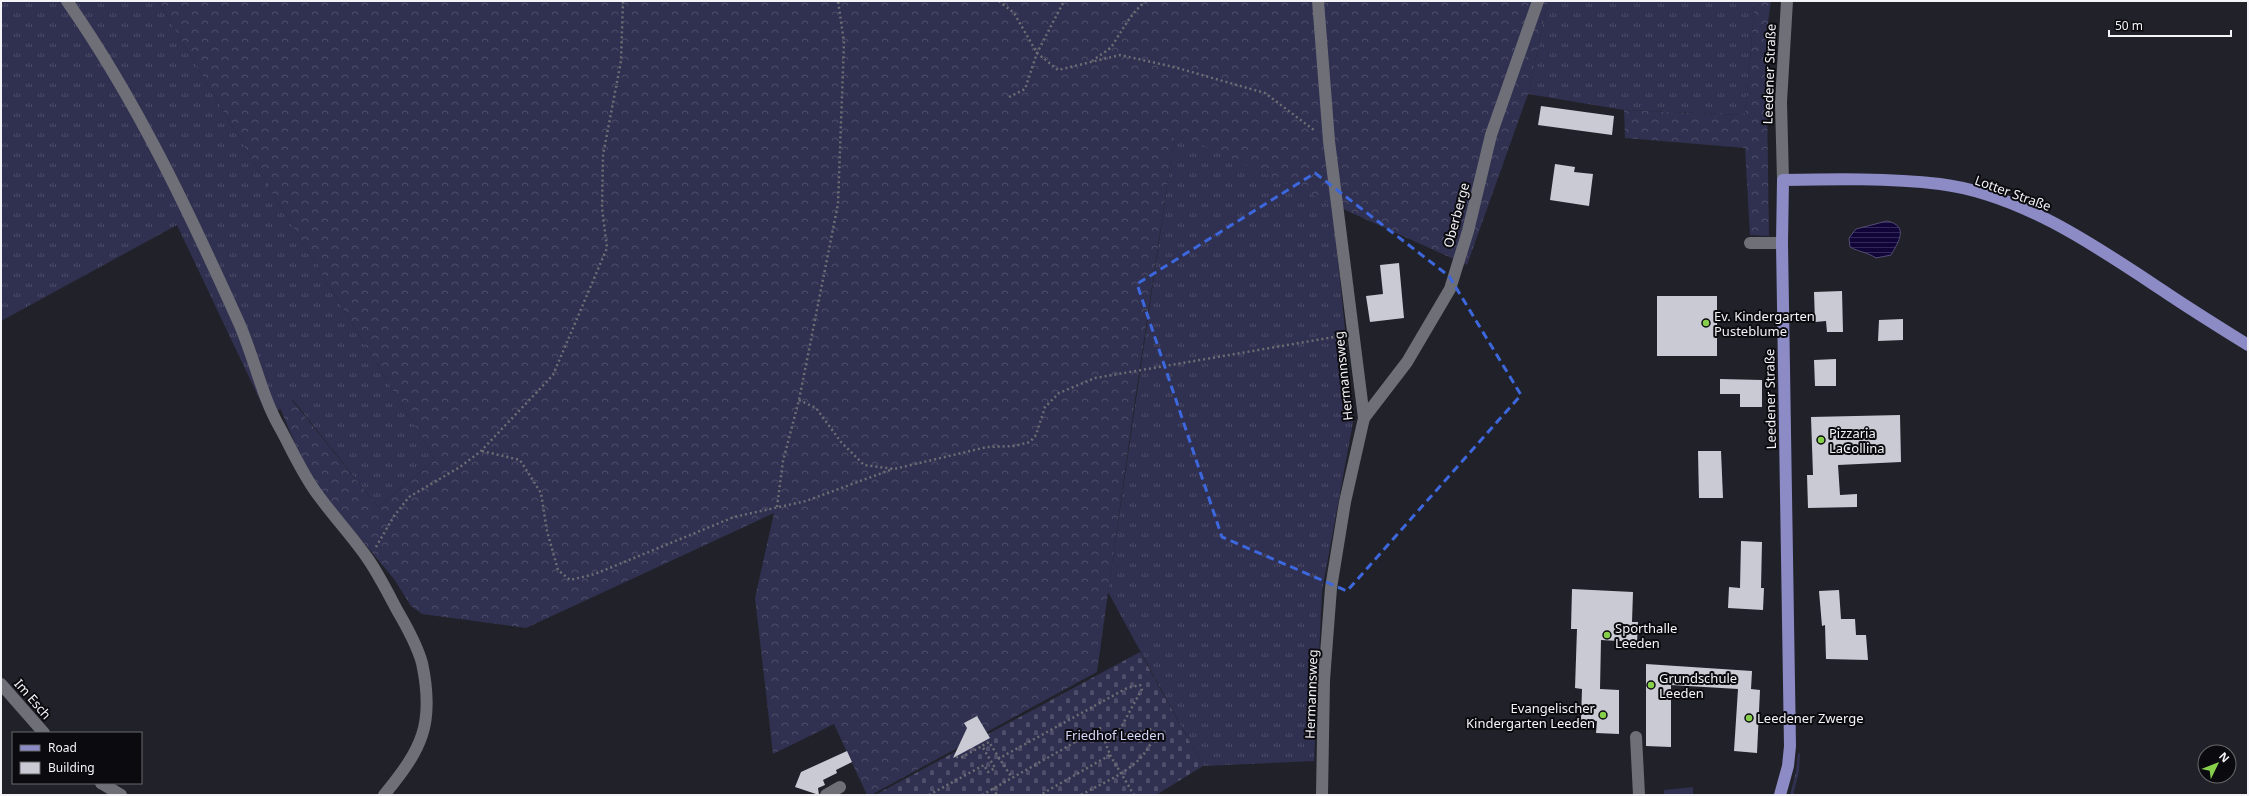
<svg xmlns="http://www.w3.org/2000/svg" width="2249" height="796" font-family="'Noto Sans',sans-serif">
	<defs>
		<pattern id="grass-tufts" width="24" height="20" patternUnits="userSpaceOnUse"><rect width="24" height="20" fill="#303050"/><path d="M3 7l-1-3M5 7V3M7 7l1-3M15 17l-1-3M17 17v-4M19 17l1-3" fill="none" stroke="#4e4e6a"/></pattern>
		<pattern id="forest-crowns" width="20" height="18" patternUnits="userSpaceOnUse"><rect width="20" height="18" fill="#303050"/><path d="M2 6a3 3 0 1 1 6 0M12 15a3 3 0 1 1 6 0" fill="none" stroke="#4e4e6a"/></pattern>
		<pattern id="cemetery-stones" width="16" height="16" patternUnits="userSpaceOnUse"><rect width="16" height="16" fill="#303050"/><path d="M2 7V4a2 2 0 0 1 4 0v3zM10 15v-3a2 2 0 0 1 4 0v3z" fill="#4e4e6a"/></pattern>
		<pattern id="water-rules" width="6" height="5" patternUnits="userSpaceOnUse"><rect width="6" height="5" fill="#100438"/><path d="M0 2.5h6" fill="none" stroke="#332956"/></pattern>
	</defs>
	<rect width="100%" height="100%" fill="#212229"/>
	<g fill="url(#grass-tufts)">
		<polygon points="1,1 158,1 258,170 435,459 378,507 293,400 268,417 177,225 1,321"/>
		<polygon points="1548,1 1755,1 1745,115 1624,110 1528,94"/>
		<polygon points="1175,132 1332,203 1354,417 1322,591 1314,761 1203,766 1108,592"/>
		<polygon points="1800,753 1799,772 1793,795 1790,795 1796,772 1798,754"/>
	</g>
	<g fill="url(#forest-crowns)">
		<polygon points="158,1 1548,1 1528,94 1467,265 1175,133 1135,400 1097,672 871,795 867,795 834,724 773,754 755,598 774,513 526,628 422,614 411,606 394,579 324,495 299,453 280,408 292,400 378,507 435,459 258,170"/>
		<polygon points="1755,1 1771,1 1766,37 1769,236 1750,235 1745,148 1625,138 1624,110 1745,115"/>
	</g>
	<polygon fill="url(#cemetery-stones)" points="1140,652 1203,766 1156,795 875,795"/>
	<polygon fill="#303050" points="1693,787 1693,795 1664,795 1664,790"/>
	<path fill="url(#water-rules)" stroke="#544c72" d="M1887,221C1909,226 1899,241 1891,255L1876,258C1867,252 1859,252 1850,247L1849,238L1856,229Z"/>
	<g fill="#cacad4">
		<polygon points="1541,106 1614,116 1612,135 1538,125"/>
		<polygon points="1555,164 1575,167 1574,172 1593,174 1589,206 1550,200"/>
		<polygon points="1399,263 1404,318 1370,322 1366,296 1383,294 1380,265"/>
		<polygon points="1842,291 1843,332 1827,332 1826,321 1815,322 1814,292"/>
		<rect x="1657" y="296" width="60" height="60"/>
		<polygon points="1903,319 1903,340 1878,341 1879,320"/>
		<polygon points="1836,359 1836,386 1815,386 1814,360"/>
		<polygon points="1720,379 1762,380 1762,407 1740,407 1740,394 1720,394"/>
		<polygon points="1900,415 1901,462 1838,465 1840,495 1857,494 1857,507 1808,508 1807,475 1813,475 1811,417"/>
		<polygon points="1698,451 1721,451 1723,498 1699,498"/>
		<polygon points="1741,541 1762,542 1761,588 1764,588 1763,610 1728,608 1729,587 1740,588"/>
		<polygon points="1572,589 1633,592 1632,622 1638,622 1637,642 1601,640 1600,689 1619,690 1619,734 1596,733 1597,721 1581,720 1582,689 1575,688 1577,629 1571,629"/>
		<polygon points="1839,590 1841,619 1855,619 1856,635 1866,635 1868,660 1826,659 1825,625 1822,626 1819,591"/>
		<polygon points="1646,664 1752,671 1751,689 1760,690 1757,753 1734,751 1738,689 1671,685 1671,747 1646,746"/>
		<polygon points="977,716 990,738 953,758 967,728 964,723"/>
		<polygon points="847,751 852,762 836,770 837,773 823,780 825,785 818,788 819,795 795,787 801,772"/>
	</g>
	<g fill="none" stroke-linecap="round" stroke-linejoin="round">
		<g stroke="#6d6e74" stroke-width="2.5" stroke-dasharray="2 3" stroke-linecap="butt">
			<polyline points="999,1 1014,13 1037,53 1058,70 1120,55 1174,67 1265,93 1314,130"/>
			<path d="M1092,61C1097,57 1109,50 1112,46C1123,29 1130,14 1146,1"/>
			<polyline points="1009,97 1025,89 1037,53 1064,1"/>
			<polyline points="799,400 816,408 841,442 864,465 894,469 987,447 1014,446 1030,442 1036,435 1045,407 1059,393 1095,378 1340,336"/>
			<polyline points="482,451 520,460 541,493 547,531 558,570 570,580 595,574 734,517 806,501 893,469"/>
			<polyline points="777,507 783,461 799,400 838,204 844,42 838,1"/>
			<polyline points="376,547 394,516 409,497 460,467 481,451 553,375 607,248 602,208 603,155 621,61 623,1"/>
			<polyline points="1110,755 1134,795"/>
			<polyline points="956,757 962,757 982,746"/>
			<path d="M998,759L1127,688L1140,685L1142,689L1119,731L1111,740L1122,735L1152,729L1155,733C1144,768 1111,778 1081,795"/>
			<polyline points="993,788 997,795"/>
			<polyline points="929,795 984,765 988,772 995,768 982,746 989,742 1012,778"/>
			<polyline points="982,795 1100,728 1110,755 1040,795"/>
		</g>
		<g stroke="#6f6f78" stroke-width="12">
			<path d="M67,1C137,101 189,212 239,323C254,357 262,397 280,428C292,450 303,475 318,495C334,517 353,537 368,559C379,575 388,593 397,610C407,627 417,645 422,663C435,724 422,749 384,795"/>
			<polyline points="1318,1 1329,141 1364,418 1345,502 1331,588 1324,680 1322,795"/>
			<polyline points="1783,180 1781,102 1787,1"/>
			<polyline points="1750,243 1782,243"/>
			<polyline points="1364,418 1407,362 1450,289 1468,231 1491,135 1538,1"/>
			<polyline points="1,684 44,733"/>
			<polyline points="1636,737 1639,795"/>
			<polyline points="101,783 121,795"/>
			<polyline points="826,795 840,787"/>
		</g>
		<path stroke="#8c8bc6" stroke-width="12" d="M1780,795L1788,766L1790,746L1782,243L1783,180C1835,179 1888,178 1940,184C2020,194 2096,246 2162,290C2190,309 2219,327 2248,345"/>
	</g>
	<path fill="none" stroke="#3d67dd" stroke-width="3" stroke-dasharray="8 5" stroke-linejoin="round" d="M1315,173L1449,276L1521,395L1347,591L1222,537L1137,284Z"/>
	<g fill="#86cf4b" stroke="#0b0b0f" stroke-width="1.5">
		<circle cx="1706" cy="323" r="4"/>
		<circle cx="1821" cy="440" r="4"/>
		<circle cx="1607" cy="635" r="4"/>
		<circle cx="1651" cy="685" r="4"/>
		<circle cx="1603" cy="715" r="4"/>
		<circle cx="1749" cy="718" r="4"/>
	</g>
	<g text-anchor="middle" stroke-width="4" stroke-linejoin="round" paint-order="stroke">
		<g font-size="13" fill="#f3f3f8" stroke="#0b0b0f">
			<text transform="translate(1769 74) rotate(-88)" y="5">Leedener Straße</text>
			<text transform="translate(2013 193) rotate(20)" y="5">Lotter Straße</text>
			<text transform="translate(1456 215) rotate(-75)" y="5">Oberberge</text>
			<text transform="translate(1343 376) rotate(-96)" y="5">Hermannsweg</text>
			<text transform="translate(1770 399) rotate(-91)" y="5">Leedener Straße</text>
			<text transform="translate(1311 694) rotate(-88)" y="5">Hermannsweg</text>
			<text transform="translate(33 699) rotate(49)" y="5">Im Esch</text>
		</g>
		<g font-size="13" fill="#f3f3f8" stroke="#0b0b0f" text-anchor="start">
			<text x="1714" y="321">Ev. Kindergarten<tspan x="1714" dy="15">Pusteblume</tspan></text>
			<text x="1829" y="438">Pizzaria<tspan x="1829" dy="15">LaCollina</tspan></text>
			<text x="1615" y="633">Sporthalle<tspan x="1615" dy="15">Leeden</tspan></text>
			<text x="1659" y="683">Grundschule<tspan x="1659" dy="15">Leeden</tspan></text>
			<text x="1595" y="713" text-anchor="end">Evangelischer<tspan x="1595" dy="15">Kindergarten Leeden</tspan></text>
			<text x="1757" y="723">Leedener Zwerge</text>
		</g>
		<g font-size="13" fill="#d5d7fa" stroke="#0b0b0f">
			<text x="1115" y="740">Friedhof Leeden</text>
		</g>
	</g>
	<rect width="2249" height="796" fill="none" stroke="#f3f3f8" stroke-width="4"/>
	<rect x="12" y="732" width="130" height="52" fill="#0b0b0f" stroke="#68686c"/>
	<rect x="20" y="745" width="20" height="6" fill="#8c8bc6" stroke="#68686c"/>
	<text x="48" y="752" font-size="12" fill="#f3f3f8">Road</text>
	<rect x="20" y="762" width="20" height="12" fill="#cacad4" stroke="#68686c"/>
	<text x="48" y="772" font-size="12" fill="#f3f3f8">Building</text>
	<g transform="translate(2217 764) rotate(47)"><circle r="19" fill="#0b0b0f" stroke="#68686c"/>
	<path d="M0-3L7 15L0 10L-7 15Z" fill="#86cf4b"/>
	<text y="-6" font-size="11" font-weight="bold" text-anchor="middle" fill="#f3f3f8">N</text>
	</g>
	<path d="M2109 30v6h122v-6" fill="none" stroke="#f3f3f8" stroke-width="2"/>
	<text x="2115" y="30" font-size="12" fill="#f3f3f8" stroke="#0b0b0f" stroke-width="3" paint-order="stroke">50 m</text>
</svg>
